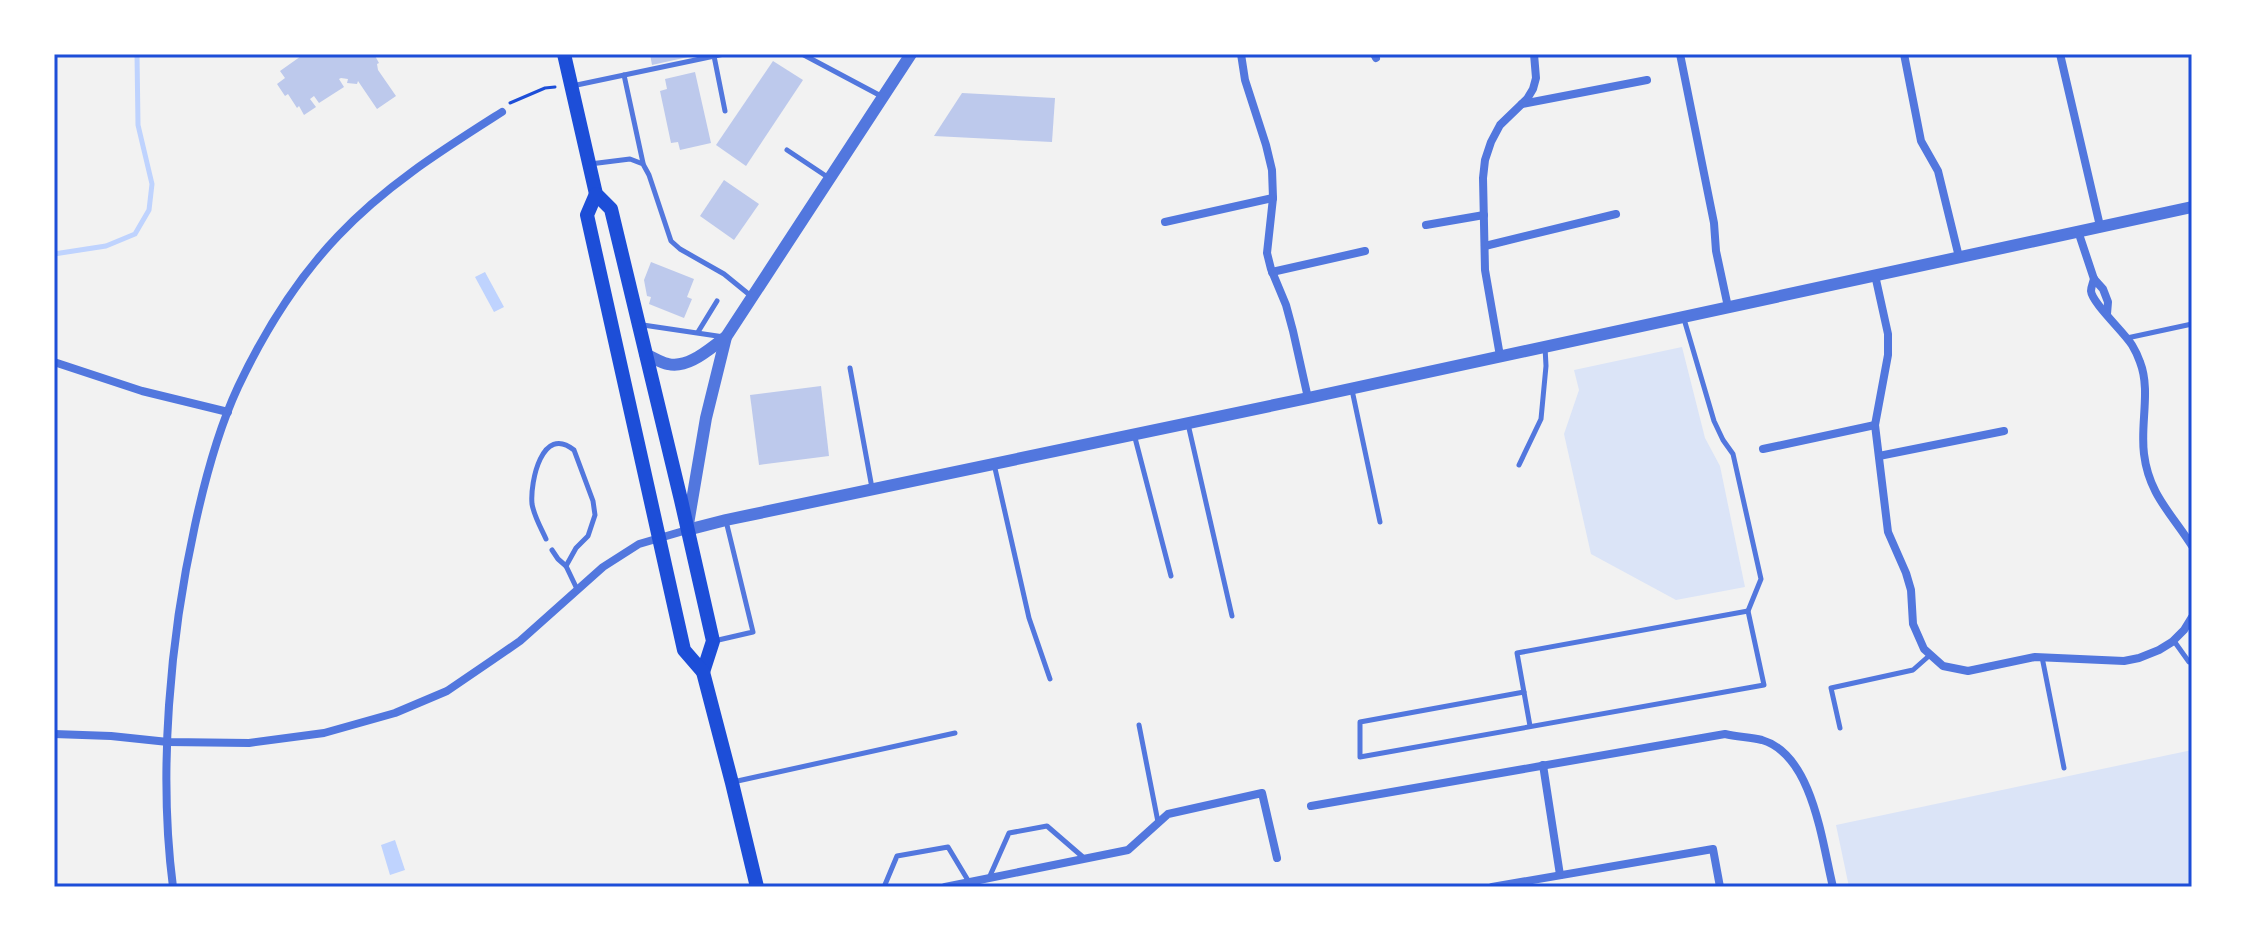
<svg xmlns="http://www.w3.org/2000/svg" width="2246" height="941" font-family="'DM Sans',sans-serif">
	<rect width="100%" height="100%" fill="#f2f2f2"/>
	<g fill="#dbe4f7">
		<polygon points="1682,347 1705,438 1720,466 1745,587 1676,600 1591,554 1564,434 1579,390 1574,370"/>
		<polygon points="2192,750 2192,887 1849,887 1836,825"/>
	</g>
	<g fill="#bfd3fe">
		<polygon points="485,272 504,307 494,312 475,277"/>
		<polygon points="395,840 405,870 390,875 381,845"/>
	</g>
	<g fill="none" stroke-linecap="round" stroke-linejoin="round">
		<polyline stroke="#bfd3fe" stroke-width="5" points="54,254 106,246 135,234 149,210 152,184 138,125 137,54"/>
	</g>
	<g fill="#bdc9ec">
		<polygon points="304,54 374,54 379,63 377,64 378,70 396,96 377,109 358,81 357,84 347,83 348,79 341,78 339,79 344,87 319,103 314,96 310,99 316,107 304,115 299,106 297,108 288,94 285,96 277,84 285,78 280,71"/>
		<polygon points="650,54 696,54 697,55 652,65"/>
		<polygon points="773,61 803,80 746,166 716,145"/>
		<polygon points="695,72 711,143 680,150 678,142 671,143 660,91 667,89 665,79"/>
		<polygon points="962,93 1055,98 1052,142 934,136"/>
		<polygon points="724,180 759,204 734,240 700,216"/>
		<polygon points="651,262 694,279 687,297 692,299 684,318 649,304 651,297 647,296 644,280"/>
		<polygon points="821,386 829,456 759,465 750,395"/>
	</g>
	<g fill="none" stroke-linecap="round" stroke-linejoin="round">
		<polyline stroke="#1d4ed8" stroke-width="3" points="510,103 545,88 555,87"/>
		<g stroke="#5277de" stroke-width="5">
			<polyline points="802,54 881,96"/>
			<polyline points="714,56 725,111"/>
			<polyline points="624,75 643,163"/>
			<polyline points="572,86 724,54"/>
			<polyline points="787,150 829,178"/>
			<polyline points="590,164 630,159 643,164 649,175 671,241 680,249 724,274 751,296"/>
			<polyline points="643,325 724,337"/>
			<polyline points="698,332 717,301"/>
			<polyline points="2127,338 2192,324"/>
			<polyline points="850,368 872,488"/>
			<polyline points="1352,390 1380,522"/>
			<polyline points="1188,424 1232,616"/>
			<polyline points="1134,434 1171,576"/>
			<polyline points="994,464 1029,618 1050,679"/>
			<polyline points="1519,465 1541,419 1546,366 1545,347"/>
			<path d="M546,539C541,528 534,516 532,504C530,482 542,424 574,450L593,501L595,515L588,536L576,548L566,566L577,589"/>
			<polyline points="552,550 558,559 566,566"/>
			<polyline points="714,641 753,632 726,521"/>
			<polyline points="2174,641 2189,662 2192,661"/>
			<polyline points="2042,657 2064,768"/>
			<polyline points="1524,692 1360,722 1360,757 1764,685 1748,611 1761,579 1733,454 1723,440 1714,421 1684,319"/>
			<polyline points="1139,725 1158,822"/>
			<polyline points="1530,726 1517,653 1748,611"/>
			<polyline points="1840,728 1831,688 1913,670 1930,655"/>
			<polyline points="733,782 955,733"/>
			<polyline points="989,878 1009,833 1047,826 1084,858"/>
			<polyline points="884,887 897,856 948,847 969,882 968,887"/>
		</g>
		<g stroke="#5277de" stroke-width="8">
			<polyline points="1241,54 1245,80 1266,145 1272,170 1273,198 1267,253 1271,269 1286,305 1293,331 1308,398"/>
			<polyline points="1374,54 1376,58"/>
			<polyline points="1680,54 1714,223 1716,251 1728,307"/>
			<polyline points="1904,54 1921,141 1938,171 1959,257"/>
			<polyline points="2060,54 2100,226"/>
			<polyline points="1522,104 1647,80"/>
			<polyline points="1165,222 1273,198"/>
			<polyline points="1426,225 1484,215"/>
			<polyline points="2078,231 2094,279 2103,289 2108,302 2107,314"/>
			<polyline points="1485,246 1616,214"/>
			<polyline points="1272,272 1365,251"/>
			<polyline points="1875,275 1888,334 1888,355 1875,425 1888,532 1906,573 1911,590 1913,624 1924,649 1943,666 1968,671 2035,657 2124,661 2139,658 2159,650 2172,642 2184,630 2192,617"/>
			<path d="M2094,279C2093,283 2091,287 2091,291C2092,303 2124,332 2132,345C2135,350 2138,356 2140,362C2151,390 2140,424 2144,454C2149,495 2172,514 2192,546"/>
			<polyline points="1500,356 1485,270 1483,178 1485,160 1491,142 1500,125 1527,99 1533,89 1536,78 1534,54"/>
			<polyline points="54,362 142,391 228,412"/>
			<polyline points="1763,449 1875,425"/>
			<polyline points="1879,456 2004,431"/>
			<polyline points="54,734 111,736 168,742 249,743 324,733 395,713 447,691 491,661 520,641 603,567 639,544 687,530"/>
			<polyline points="1543,765 1560,875"/>
			<path d="M1311,806L1725,734C1737,737 1750,737 1762,740C1813,755 1822,843 1833,887"/>
			<path d="M173,887C158,772 170,638 195,525C205,479 218,430 238,387C264,332 296,280 338,236C386,185 444,149 502,112"/>
			<polyline points="945,887 1128,850 1168,814 1262,793 1277,858"/>
			<polyline points="1492,887 1713,849 1720,887"/>
		</g>
		<g stroke="#5277de" stroke-width="12">
			<polyline points="911,54 726,337 706,418 687,530 726,520 1308,398 2192,207"/>
			<path d="M645,354C652,357 661,363 668,364C689,369 710,348 726,337"/>
		</g>
		<g stroke="#1d4ed8" stroke-width="14">
			<polyline points="564,54 596,194 611,209 681,500 713,641 703,672"/>
			<polyline points="596,194 587,215 684,650 703,672 732,783 757,887"/>
		</g>
	</g>
	<rect width="2246" height="941" fill="none" stroke="#ffffff" stroke-width="112"/>
	<rect x="56" y="56" width="2134" height="829" fill="none" stroke="#1d4ed8" stroke-width="3"/>
</svg>
